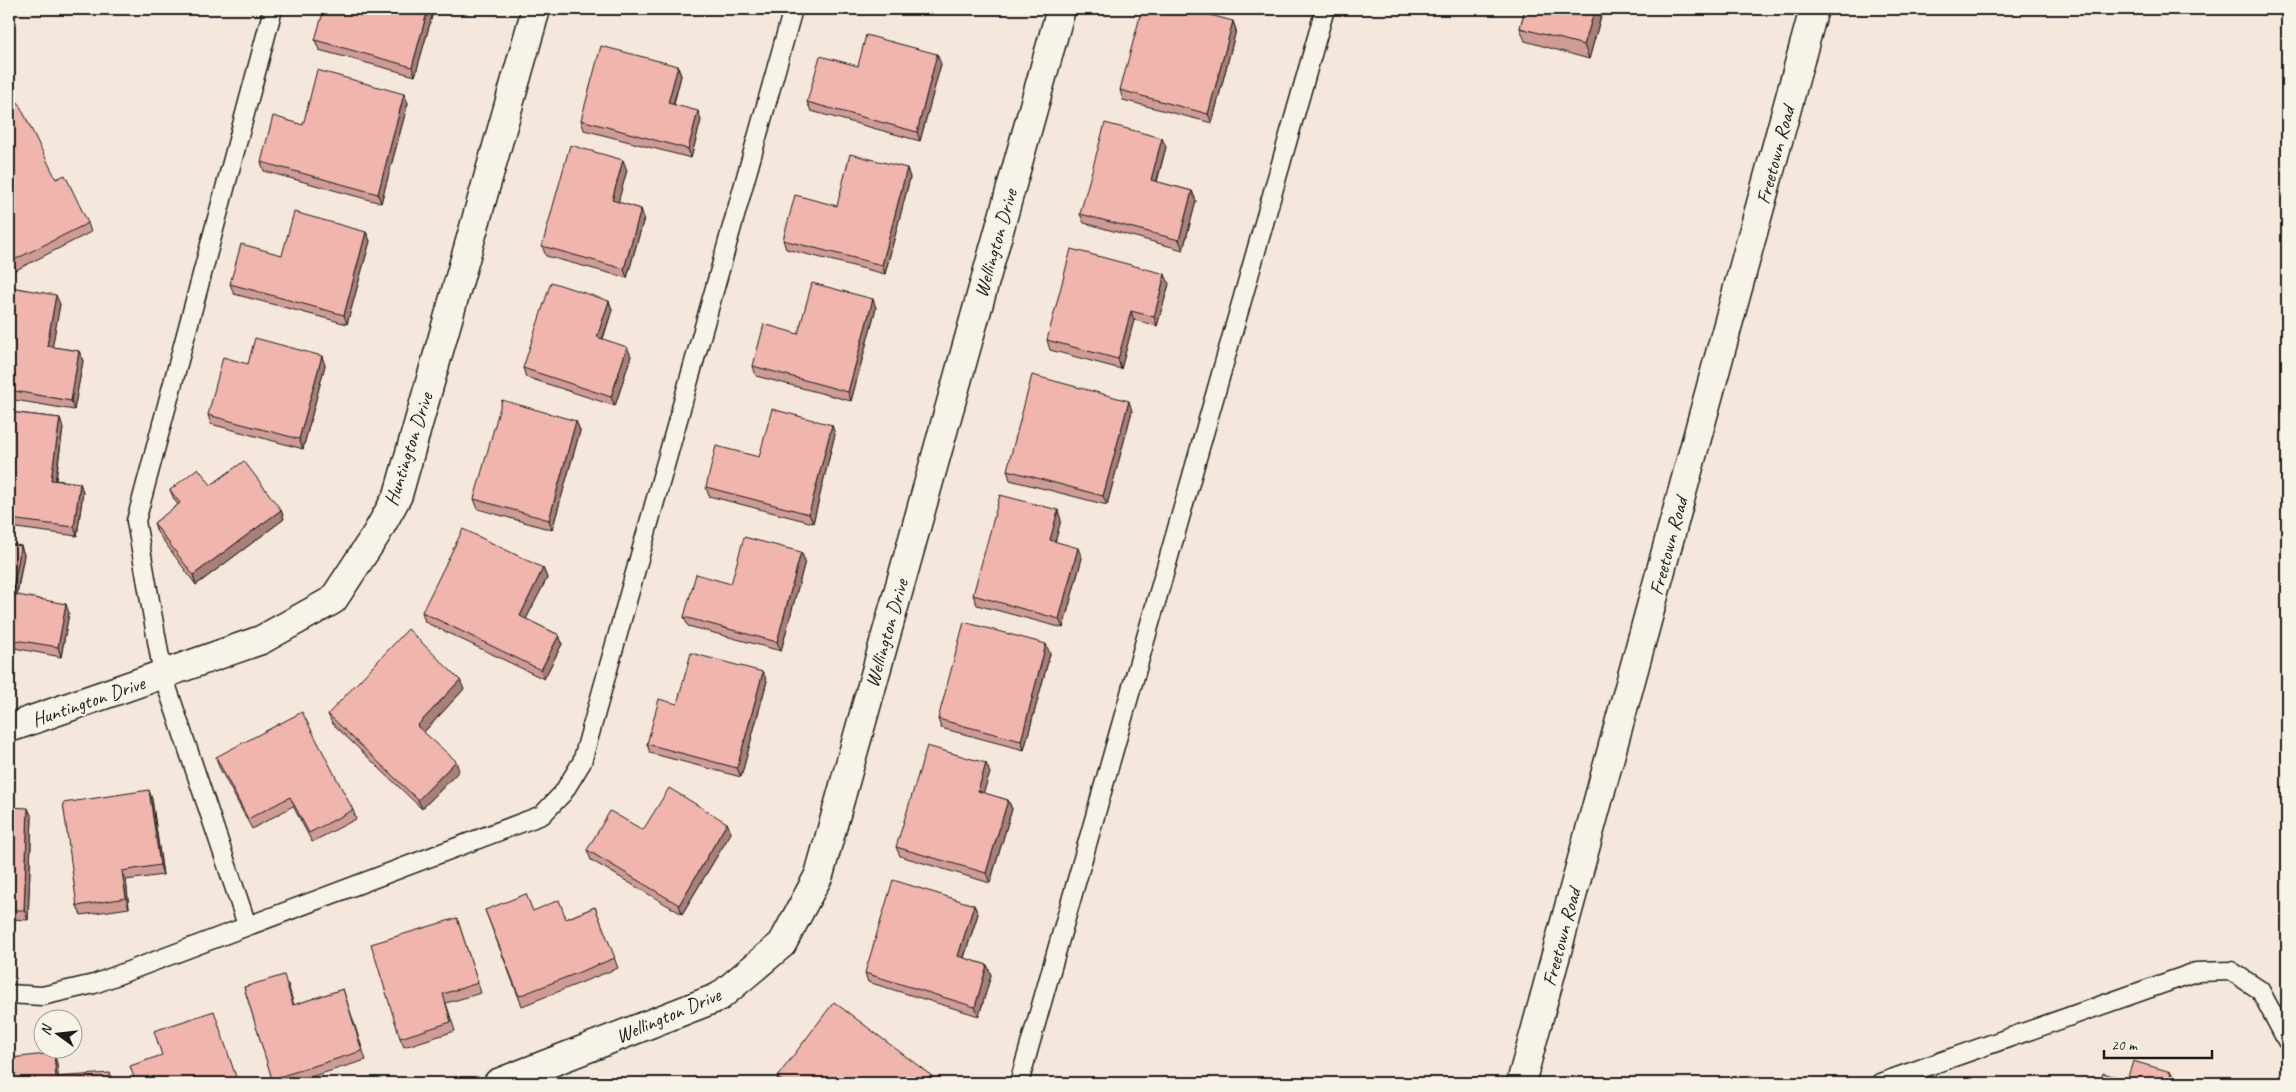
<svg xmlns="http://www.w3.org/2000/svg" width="2296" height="1092" font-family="Caveat,sans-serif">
	<rect width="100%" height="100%" fill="#f6e7dc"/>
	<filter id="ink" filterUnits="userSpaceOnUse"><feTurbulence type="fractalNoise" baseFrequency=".02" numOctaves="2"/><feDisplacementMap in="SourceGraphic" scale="10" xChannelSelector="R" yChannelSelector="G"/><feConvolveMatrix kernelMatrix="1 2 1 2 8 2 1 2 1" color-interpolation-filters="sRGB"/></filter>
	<g filter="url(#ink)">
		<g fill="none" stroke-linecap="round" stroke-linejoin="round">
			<g stroke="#1c1c1c" stroke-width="21">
				<g id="service">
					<polyline points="247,925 163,675 136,521 273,9"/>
					<polyline points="9,994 42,996 94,984 542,815 563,793 582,762 793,9"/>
					<polyline points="1019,1083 1325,9"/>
					<polyline points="1880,1083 2196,972 2231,971 2260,990 2287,1041"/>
				</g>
			</g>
			<g stroke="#1c1c1c" stroke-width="31">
				<g id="minor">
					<polyline points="9,728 261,640 333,600 377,533 398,495 536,9"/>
					<polyline points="498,1083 719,997 782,944 819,875 1061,9"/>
				</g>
			</g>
			<g stroke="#1c1c1c" stroke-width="31">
				<polyline id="tertiary" points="1521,1083 1814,9"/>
			</g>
			<use href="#service" stroke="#f7f3e8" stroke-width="18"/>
			<use href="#minor" stroke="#f7f3e8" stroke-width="28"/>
			<use href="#tertiary" stroke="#f7f3e8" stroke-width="28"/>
		</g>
		<g fill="#ce9c95" stroke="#1c1c1c">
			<polygon points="434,9 415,76 319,50 315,40 370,11"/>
			<polygon points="676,9 684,9 684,11"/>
			<polygon points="1525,9 1603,9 1589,59 1525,41 1520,28"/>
			<polygon points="1233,21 1236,30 1212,123 1123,100 1120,90"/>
			<polygon points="941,64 920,141 811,111 807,102 858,66"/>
			<polygon points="678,66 681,76 674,104 701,120 691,158 584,130 581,120"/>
			<polygon points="404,94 408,103 381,203 264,171 261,162 303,125"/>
			<polygon points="9,107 56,179 88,223 91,232 16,270 9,256"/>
			<polygon points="1166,147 1157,182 1192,191 1196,201 1183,250 1084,223 1080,214"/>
			<polygon points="907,168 910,178 885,274 786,249 783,240"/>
			<polygon points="627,170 618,202 641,209 644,218 627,278 546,256 542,246"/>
			<polygon points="366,232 370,241 347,324 234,294 230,284 282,255"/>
			<polygon points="1169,284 1157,326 1134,320 1121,369 1050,350 1047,340"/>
			<polygon points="873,299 876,308 851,401 756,376 753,366 798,334"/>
			<polygon points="609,301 612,310 603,339 631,356 615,406 526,377 523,368"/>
			<polygon points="9,302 60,304 52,347 79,351 83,361 74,410 9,399"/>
			<polygon points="325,365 303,449 211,424 208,415"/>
			<polygon points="1132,411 1107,505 1010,480 1007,470"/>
			<polygon points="9,412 60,418 63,428 56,480 80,483 83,492 77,536 9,527"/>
			<polygon points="576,421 580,431 552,530 478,509 474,499"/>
			<polygon points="835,434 813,523 709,496 706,487"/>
			<polygon points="211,485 281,510 284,519 196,585 157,532 154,523 178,505 174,499 170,490"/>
			<polygon points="1061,520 1055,542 1082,558 1063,628 977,605 973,595"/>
			<polygon points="9,544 21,546 24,555 17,595 69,613 61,657 9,647"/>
			<polygon points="801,552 805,561 781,651 688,626 684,617 731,584"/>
			<polygon points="543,568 547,578 526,619 559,635 562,644 544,679 425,622 422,612"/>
			<polygon points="1050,654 1024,750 941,728 938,719"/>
			<polygon points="767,681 741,777 650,753 647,744 677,704"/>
			<polygon points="464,689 424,732 459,771 422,809 332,723 328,714"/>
			<polygon points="216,757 353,810 356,819 312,842 293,806 252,829 219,767"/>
			<polygon points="990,773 983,793 1008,800 1012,809 990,883 900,856 896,847"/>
			<polygon points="152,799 163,875 126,880 129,908 81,915 77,906"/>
			<polygon points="9,807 32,817 28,920 9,919"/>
			<polygon points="727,823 731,833 682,914 591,860 587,850 643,830"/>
			<polygon points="974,905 978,914 964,958 987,965 991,975 979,1016 868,982 865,973"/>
			<polygon points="595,907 618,968 522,1006 485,910 533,911 566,919"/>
			<polygon points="457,918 481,993 446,1003 455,1031 404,1047 400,1038"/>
			<polygon points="288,984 294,1005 343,989 366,1060 291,1083 274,1083 244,987"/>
			<polygon points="777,1077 941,1083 779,1083"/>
		</g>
		<g fill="#a87f79" stroke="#1c1c1c">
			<polygon points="428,9 434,9 415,76 412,67"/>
			<polygon points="1595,9 1603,9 1589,59 1584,45"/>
			<polygon points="1233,21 1236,30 1212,123 1208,114"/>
			<polygon points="937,54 941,64 920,141 917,132"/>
			<polygon points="678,66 681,76 671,112 668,103"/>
			<polygon points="404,94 408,103 381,203 378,194"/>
			<polygon points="698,111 701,120 691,158 688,149"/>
			<polygon points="1162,138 1166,147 1154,190 1151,180"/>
			<polygon points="623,160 627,170 616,210 612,200"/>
			<polygon points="907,168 910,178 885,274 882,265"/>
			<polygon points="1192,191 1196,201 1183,250 1179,240"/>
			<polygon points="641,209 644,218 627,278 624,269"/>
			<polygon points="366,232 370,241 347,324 344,315"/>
			<polygon points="1165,274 1169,284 1157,326 1154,317"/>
			<polygon points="56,295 60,304 51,355 47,346"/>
			<polygon points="873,299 876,308 851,401 848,392"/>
			<polygon points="609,301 612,310 600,346 597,337"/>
			<polygon points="1131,311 1134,320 1121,369 1118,359"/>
			<polygon points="627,347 631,356 615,406 611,397"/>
			<polygon points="79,351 83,361 74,410 71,401"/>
			<polygon points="322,356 325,365 303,449 299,439"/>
			<polygon points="1129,401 1132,411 1107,505 1103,496"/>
			<polygon points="60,418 63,428 54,489 51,480"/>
			<polygon points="576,421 580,431 552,530 549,520"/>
			<polygon points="832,425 835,434 813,523 809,514"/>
			<polygon points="80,483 83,492 77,536 74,527"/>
			<polygon points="281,510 284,519 196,585 193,575"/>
			<polygon points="1058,510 1061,520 1053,550 1050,540"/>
			<polygon points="21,546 24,555 15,603 12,594"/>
			<polygon points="1078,548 1082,558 1063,628 1059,619"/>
			<polygon points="801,552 805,561 781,651 777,642"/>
			<polygon points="543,568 547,578 523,625 520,616"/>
			<polygon points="66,604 69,613 61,657 58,647"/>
			<polygon points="559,635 562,644 544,679 541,670"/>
			<polygon points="1046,644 1050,654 1024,750 1021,741"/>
			<polygon points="763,672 767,681 741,777 737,768"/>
			<polygon points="460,680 464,689 421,735 417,726"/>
			<polygon points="456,761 459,771 422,809 418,800"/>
			<polygon points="986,763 990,773 981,800 978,791"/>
			<polygon points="149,790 152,799 163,875 160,865"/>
			<polygon points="1008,800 1012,809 990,883 986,873"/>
			<polygon points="28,808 32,817 28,920 24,910"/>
			<polygon points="727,823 731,833 682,914 679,905"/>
			<polygon points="122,871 126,880 129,908 126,898"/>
			<polygon points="974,905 978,914 961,966 958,956"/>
			<polygon points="987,965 991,975 979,1016 975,1007"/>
			<polygon points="54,1053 57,1063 59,1083 56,1077"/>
			<polygon points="2171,1072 2176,1083 2168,1083"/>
			<polygon points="110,1073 113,1082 114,1083 111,1083"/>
		</g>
		<g fill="#f0b5ad" stroke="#1c1c1c">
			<polygon points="324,9 364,9 370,11 371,9 428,9 412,67 315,40"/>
			<polygon points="1142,9 1187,9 1233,21 1208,114 1120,90"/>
			<polygon points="1525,9 1595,9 1584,45 1520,28"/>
			<polygon points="866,35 937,54 917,132 807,102 820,56 858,66"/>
			<polygon points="601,46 678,66 668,103 698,111 688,149 581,120"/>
			<polygon points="317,70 404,94 378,194 261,162 273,116 303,125"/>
			<polygon points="18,102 56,179 65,175 88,223 12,261 9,254 9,107"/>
			<polygon points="1105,123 1162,138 1151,180 1192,191 1179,240 1080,214"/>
			<polygon points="570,145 623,160 612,200 641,209 624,269 542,246"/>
			<polygon points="850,154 907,168 882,265 783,240 795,195 837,206"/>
			<polygon points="294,212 366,232 344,315 230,284 241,244 282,255"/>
			<polygon points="1071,249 1165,274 1154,317 1131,311 1118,359 1047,340"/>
			<polygon points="551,282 609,301 597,337 627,347 611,397 523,368"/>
			<polygon points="812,283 873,299 848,392 753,366 764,324 798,334"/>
			<polygon points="11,287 56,295 47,346 79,351 71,401 9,390 9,302"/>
			<polygon points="255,338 322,356 299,439 208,415 223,357 248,364"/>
			<polygon points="1032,375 1129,401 1103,496 1007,470"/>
			<polygon points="502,400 576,421 549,520 474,499"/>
			<polygon points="772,409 832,425 809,514 706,487 716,446 759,457"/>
			<polygon points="9,412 60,418 51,480 80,483 74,527 9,519"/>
			<polygon points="244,461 281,510 193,575 154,523 180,503 170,490 198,468 211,485"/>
			<polygon points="1000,495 1058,510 1050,540 1078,548 1059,619 973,595"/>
			<polygon points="463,529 543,568 520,616 559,635 541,670 422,612"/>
			<polygon points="744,537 801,552 777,642 684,617 696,574 731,584"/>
			<polygon points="9,544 21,546 12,594 66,604 58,647 9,639"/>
			<polygon points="964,622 1046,644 1021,741 938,719"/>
			<polygon points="408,629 460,680 417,726 456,761 418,800 328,714"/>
			<polygon points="691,653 763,672 737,768 647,744 659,699 677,704"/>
			<polygon points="302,712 353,810 309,833 290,797 248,819 216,757"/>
			<polygon points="927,746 986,763 978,791 1008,800 986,873 896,847"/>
			<polygon points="669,788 727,823 679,905 587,850 610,811 643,830"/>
			<polygon points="149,790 160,865 122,871 126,898 77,906 63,803"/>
			<polygon points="9,807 28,808 24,910 9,910"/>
			<polygon points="893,880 974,905 958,956 987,965 975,1007 865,973"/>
			<polygon points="526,894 533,911 559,900 566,919 595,907 615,958 519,996 485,910"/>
			<polygon points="457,918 478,983 443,994 451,1022 400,1038 371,944"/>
			<polygon points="284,975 293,1005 343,989 362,1051 272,1079 244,987"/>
			<polygon points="834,1002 941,1083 866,1083 862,1080 860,1083 785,1083 777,1077"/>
			<polygon points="214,1011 238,1083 136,1083 130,1066 162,1055 154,1031"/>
			<polygon points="54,1053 56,1077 110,1073 111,1083 13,1083 11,1058"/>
			<polygon points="2133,1061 2171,1072 2168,1083 2100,1083 2103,1073 2127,1080"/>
		</g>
	</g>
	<g text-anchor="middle" stroke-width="4.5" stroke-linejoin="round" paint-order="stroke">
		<g font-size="20" fill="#1c1c1c" stroke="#f7f3e8">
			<text transform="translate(1775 155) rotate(-75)" y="7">Freetown Road</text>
			<text transform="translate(995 243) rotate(-74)" y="7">Wellington Drive</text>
			<text transform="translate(408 449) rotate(-72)" y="7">Huntington Drive</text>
			<text transform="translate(1668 546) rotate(-75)" y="7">Freetown Road</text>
			<text transform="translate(886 633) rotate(-74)" y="7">Wellington Drive</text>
			<text transform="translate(88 701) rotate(-19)" y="7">Huntington Drive</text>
			<text transform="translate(1561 937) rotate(-75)" y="7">Freetown Road</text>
			<text transform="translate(668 1015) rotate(-23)" y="7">Wellington Drive</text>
		</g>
	</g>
	<rect width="2296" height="1092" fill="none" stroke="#f7f3e8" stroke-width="30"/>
	<rect x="15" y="15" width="2266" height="1062" fill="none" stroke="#1c1c1c" stroke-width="2" filter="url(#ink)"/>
	<g transform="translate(58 1034) rotate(285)"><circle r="24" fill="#f7f3e8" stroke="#9f9d96"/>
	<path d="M0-4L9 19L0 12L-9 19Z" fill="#1c1c1c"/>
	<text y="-8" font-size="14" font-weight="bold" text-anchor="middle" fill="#1c1c1c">N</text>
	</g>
	<path d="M2104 1050v8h108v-8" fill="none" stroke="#1c1c1c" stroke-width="2.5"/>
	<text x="2111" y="1050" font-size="15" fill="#1c1c1c" stroke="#f7f3e8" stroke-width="4" paint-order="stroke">20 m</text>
</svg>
